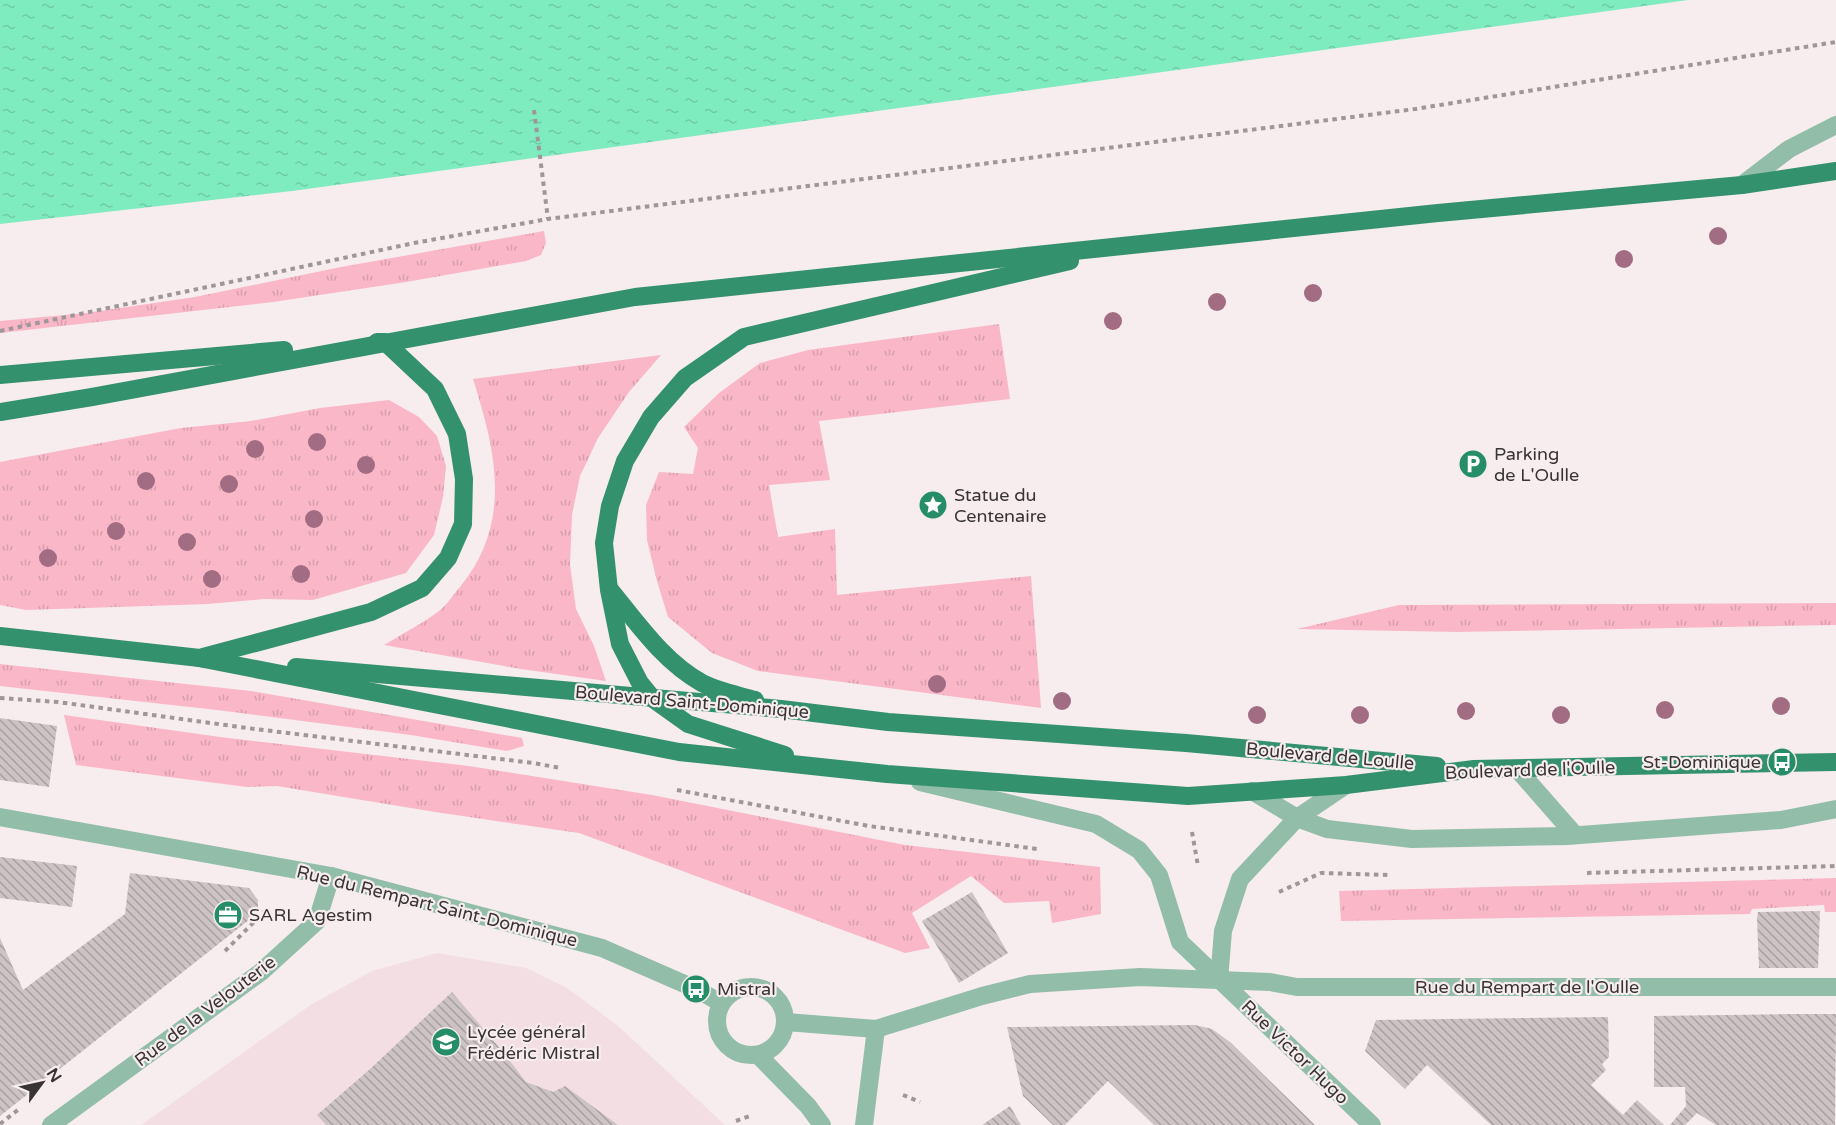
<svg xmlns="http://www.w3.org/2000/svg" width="1836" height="1125" font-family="'Varela Round',sans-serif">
	<defs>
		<pattern id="grass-tufts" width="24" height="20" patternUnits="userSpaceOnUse" patternTransform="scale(1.5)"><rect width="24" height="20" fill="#fab7c8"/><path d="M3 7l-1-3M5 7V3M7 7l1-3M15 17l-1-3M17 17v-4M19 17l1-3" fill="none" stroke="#d79eac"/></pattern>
		<pattern id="water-ripples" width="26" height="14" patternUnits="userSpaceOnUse" patternTransform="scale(1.5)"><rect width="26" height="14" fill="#7eecbf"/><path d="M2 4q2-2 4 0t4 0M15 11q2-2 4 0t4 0" fill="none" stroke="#6ecba5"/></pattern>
		<pattern id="building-back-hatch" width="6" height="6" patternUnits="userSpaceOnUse" patternTransform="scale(1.5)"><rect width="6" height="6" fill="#cdc3c5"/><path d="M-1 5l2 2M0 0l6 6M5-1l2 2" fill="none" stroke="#a79fa1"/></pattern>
	</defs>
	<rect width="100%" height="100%" fill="#f7ecee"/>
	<polygon fill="#f2dee3" points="437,953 526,968 567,988 617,1025 725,1125 141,1125 312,1004 372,971"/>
	<g fill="url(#grass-tufts)">
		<polygon points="544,231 546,243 541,255 526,261 406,282 273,302 0,333 0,321 86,313 195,297 341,267"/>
		<polygon points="999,324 1010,399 819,421 830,480 769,485 778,537 835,529 837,595 1031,576 1041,708 758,671 712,653 668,617 657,581 647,540 646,505 659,472 693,474 698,448 684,427 719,393 760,363 808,350"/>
		<path d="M661,355L629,392L598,438L580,476L572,515L570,564L576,609L594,646L606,681L521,669L384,645C402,634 422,624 439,611C447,605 453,595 460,587C513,522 496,452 473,379Z"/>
		<polygon points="389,400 419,417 437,436 446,466 443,497 434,535 406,573 313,600 264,599 208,604 26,610 0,605 0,462 181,428 251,421 320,408"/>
		<polygon points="1836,603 1836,625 1457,632 1297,629 1399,605"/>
		<polygon points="0,664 251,691 522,738 524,746 507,751 411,735 217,710 0,686"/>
		<polygon points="64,715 220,737 469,766 652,795 905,845 1100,867 1101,914 1052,923 1049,901 1004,903 971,876 912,913 930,948 905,953 579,833 435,812 277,786 247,787 76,765"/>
		<polygon points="1836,878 1836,912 1825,912 1824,905 1752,909 1750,914 1341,921 1339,891"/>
	</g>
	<polygon fill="url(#water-ripples)" points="0,0 1688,0 292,191 0,224"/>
	<g fill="url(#building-back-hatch)">
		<polygon points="0,718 57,726 49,787 0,780"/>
		<polygon points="0,857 77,866 72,907 0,898"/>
		<polygon points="130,873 249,888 258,900 258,910 254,916 0,1116 0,938 23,990 125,914"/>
		<polygon points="972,892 1008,953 959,983 922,921"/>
		<polygon points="1820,911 1818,968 1759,968 1757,918 1758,912"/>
		<polygon points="452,992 503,1052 526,1082 553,1092 565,1086 618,1125 326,1125 317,1115 369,1070"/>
		<polygon points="1792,1014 1836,1014 1835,1125 1716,1125 1697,1113 1685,1125 1670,1125 1686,1106 1685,1087 1654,1087 1654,1016"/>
		<polygon points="1608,1017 1609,1057 1602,1064 1606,1070 1591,1085 1623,1115 1637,1100 1664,1125 1491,1125 1427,1065 1405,1089 1365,1051 1376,1020"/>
		<polygon points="1195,1025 1212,1029 1230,1042 1315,1125 1154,1125 1108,1081 1065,1125 1053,1125 1023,1096 1007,1027"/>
		<polygon points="1010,1106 1021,1125 982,1125"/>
	</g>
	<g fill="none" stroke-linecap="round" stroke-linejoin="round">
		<g stroke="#9e9698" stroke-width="4" stroke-dasharray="4.5 4.5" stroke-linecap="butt">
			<polyline points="534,110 548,219"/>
			<polyline points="0,331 414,243 548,219 1415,109 1836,42"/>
			<polyline points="0,698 58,702 247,728 533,763 561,768"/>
			<polyline points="677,790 869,826 1037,849"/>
			<polyline points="1192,832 1198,866"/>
			<polyline points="1587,873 1836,866"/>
			<polyline points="1279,892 1321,873 1390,875"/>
			<polyline points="225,951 265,911"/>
			<polyline points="903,1095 920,1102"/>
			<polyline points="736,1121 750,1116"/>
			<polyline points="0,1124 19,1109"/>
		</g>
		<g stroke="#91bda9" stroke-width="18">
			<polyline points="1742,185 1789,149 1836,125"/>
			<polyline points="1518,770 1575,835"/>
			<polyline points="920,782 1096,824 1139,850 1159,875 1180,942 1372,1125"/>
			<polyline points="1252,791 1297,818 1327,829 1412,839 1567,836 1781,820 1836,809"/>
			<polyline points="0,817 331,876 602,948 696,989 721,1003"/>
			<polyline points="1219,980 1223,931 1240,879 1297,818 1346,785"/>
			<circle cx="751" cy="1021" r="34"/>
			<polyline points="786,1022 876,1029 982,996 1030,984 1140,977 1270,982 1297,987 1836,987"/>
			<polyline points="758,1055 808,1106 822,1125"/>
			<polyline points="51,1125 261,972 317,921 331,876"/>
			<polyline points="864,1125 876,1029"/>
		</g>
		<g stroke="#34916e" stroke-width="18">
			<polyline points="0,375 284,350"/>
			<polyline points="0,412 92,397 635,297 1438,213 1742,185 1836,171"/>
			<path d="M611,591C638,624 664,662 702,683C717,691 738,695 755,700"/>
			<polyline points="0,636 209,659"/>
			<polyline points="203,657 371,612 422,588 448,558 463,524 464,479 457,434 435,389 385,342 377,342"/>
			<polyline points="199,658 679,752 887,774 1188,796 1346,785 1474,769 1836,762"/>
			<polyline points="296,667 781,709 888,722 1186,743 1437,766"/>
			<polyline points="785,755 688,724 653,699 640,683 620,644 609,590 604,543 610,506 625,461 651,417 685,378 744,337 1070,261"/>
		</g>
	</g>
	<g fill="#a26c83">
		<circle cx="1718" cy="236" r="9"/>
		<circle cx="1624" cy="259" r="9"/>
		<circle cx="1313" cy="293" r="9"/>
		<circle cx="1217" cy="302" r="9"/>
		<circle cx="1113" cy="321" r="9"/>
		<circle cx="317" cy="442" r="9"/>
		<circle cx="255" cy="449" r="9"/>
		<circle cx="366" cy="465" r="9"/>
		<circle cx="146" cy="481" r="9"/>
		<circle cx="229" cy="484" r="9"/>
		<circle cx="314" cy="519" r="9"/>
		<circle cx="116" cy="531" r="9"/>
		<circle cx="187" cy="542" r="9"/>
		<circle cx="48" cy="558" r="9"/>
		<circle cx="301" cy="574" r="9"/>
		<circle cx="212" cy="579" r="9"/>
		<circle cx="937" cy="684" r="9"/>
		<circle cx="1062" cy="701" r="9"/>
		<circle cx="1781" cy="706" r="9"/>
		<circle cx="1665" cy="710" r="9"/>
		<circle cx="1466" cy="711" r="9"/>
		<circle cx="1257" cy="715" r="9"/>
		<circle cx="1360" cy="715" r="9"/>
		<circle cx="1561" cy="715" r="9"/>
	</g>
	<defs>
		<g id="parking-disc" transform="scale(1.5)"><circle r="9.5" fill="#268d69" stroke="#f7ecee"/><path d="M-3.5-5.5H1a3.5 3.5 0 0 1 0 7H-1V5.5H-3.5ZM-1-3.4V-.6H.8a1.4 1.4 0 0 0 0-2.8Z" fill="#fff"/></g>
		<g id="sight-disc" transform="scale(1.5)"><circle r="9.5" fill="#268d69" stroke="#f7ecee"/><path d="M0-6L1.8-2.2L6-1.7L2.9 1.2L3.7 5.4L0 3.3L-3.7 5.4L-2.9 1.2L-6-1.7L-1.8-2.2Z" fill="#fff"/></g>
		<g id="bus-disc" transform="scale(1.5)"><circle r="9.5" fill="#268d69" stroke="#f7ecee"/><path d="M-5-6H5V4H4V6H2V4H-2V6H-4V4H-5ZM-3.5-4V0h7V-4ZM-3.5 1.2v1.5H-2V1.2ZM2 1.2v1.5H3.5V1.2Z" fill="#fff"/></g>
		<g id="office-disc" transform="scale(1.5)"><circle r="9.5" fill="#268d69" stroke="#f7ecee"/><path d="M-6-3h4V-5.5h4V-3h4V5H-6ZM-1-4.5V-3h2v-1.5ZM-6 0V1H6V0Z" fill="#fff"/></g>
		<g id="school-disc" transform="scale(1.5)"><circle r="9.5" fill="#268d69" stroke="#f7ecee"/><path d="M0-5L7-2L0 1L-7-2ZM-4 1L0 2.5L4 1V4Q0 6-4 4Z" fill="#fff"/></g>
	</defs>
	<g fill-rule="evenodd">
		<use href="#parking-disc" x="1473" y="464"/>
		<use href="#sight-disc" x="933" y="505"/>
		<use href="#bus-disc" x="1782" y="762"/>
		<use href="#office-disc" x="228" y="915"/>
		<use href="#bus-disc" x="696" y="989"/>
		<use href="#school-disc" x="446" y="1042"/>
	</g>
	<g text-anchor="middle" stroke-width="4.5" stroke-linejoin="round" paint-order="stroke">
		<g font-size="18" fill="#383334" stroke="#f7ecee" text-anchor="start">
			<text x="1494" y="460">Parking<tspan x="1494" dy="21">de L'Oulle</tspan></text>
			<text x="954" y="501">Statue du<tspan x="954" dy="21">Centenaire</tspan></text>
			<text x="1761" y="768" text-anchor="end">St-Dominique</text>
			<text x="249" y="921">SARL Agestim</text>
			<text x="717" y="995">Mistral</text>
			<text x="467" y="1038">Lycée général<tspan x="467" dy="21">Frédéric Mistral</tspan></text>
		</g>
		<g font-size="18" fill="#383334" stroke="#f7ecee">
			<text transform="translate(692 702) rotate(5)" y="6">Boulevard Saint-Dominique</text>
			<text transform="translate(1330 756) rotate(5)" y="6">Boulevard de Loulle</text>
			<text transform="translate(1530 770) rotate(-2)" y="6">Boulevard de l'Oulle</text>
			<text transform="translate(437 906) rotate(14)" y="6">Rue du Rempart Saint-Dominique</text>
			<text x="1527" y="993">Rue du Rempart de l'Oulle</text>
			<text transform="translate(205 1011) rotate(-37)" y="6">Rue de la Velouterie</text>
			<text transform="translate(1295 1052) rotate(44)" y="6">Rue Victor Hugo</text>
		</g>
	</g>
	<g transform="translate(42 1083) rotate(57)" stroke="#f7ecee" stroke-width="4.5" paint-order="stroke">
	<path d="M0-4.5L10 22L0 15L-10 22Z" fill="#383334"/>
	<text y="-9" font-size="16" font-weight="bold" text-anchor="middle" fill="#383334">N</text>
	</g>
</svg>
